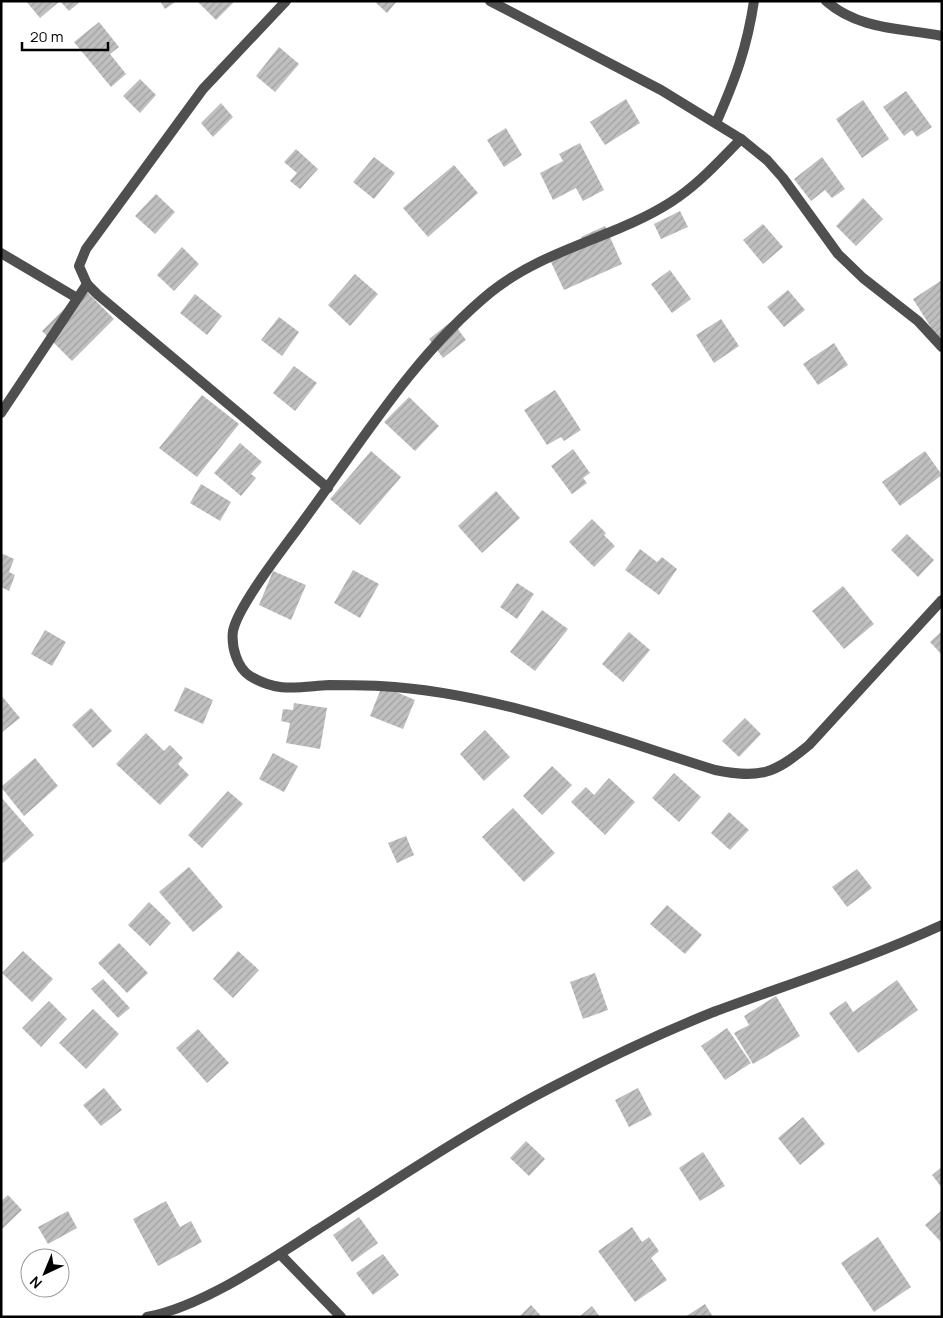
<svg xmlns="http://www.w3.org/2000/svg" width="943" height="1318" font-family="Manrope,sans-serif">
	<defs>
		<pattern id="building-hatch" width="6" height="6" patternUnits="userSpaceOnUse" patternTransform="scale(1.25)"><rect width="6" height="6" fill="#bfbfbf"/><path d="M-1 1l2-2M0 6l6-6M5 7l2-2" fill="none" stroke="#a2a2a2"/></pattern>
	</defs>
	<rect width="100%" height="100%" fill="#fff"/>
	<g fill="url(#building-hatch)">
		<polygon points="26,1 60,1 40,18"/>
		<polygon points="60,1 81,1 69,11"/>
		<polygon points="160,1 177,1 165,9"/>
		<polygon points="197,1 235,1 216,20"/>
		<polygon points="374,1 397,1 387,13"/>
		<polygon points="99,22 119,47 110,54 126,74 111,87 74,42"/>
		<polygon points="279,47 299,64 275,92 256,76"/>
		<polygon points="140,79 156,95 140,113 123,96"/>
		<polygon points="906,91 932,127 917,137 912,130 904,136 883,107"/>
		<polygon points="626,99 640,123 605,145 590,122"/>
		<polygon points="863,100 889,139 862,158 836,119"/>
		<polygon points="221,103 233,117 213,137 201,123"/>
		<polygon points="506,128 522,155 504,167 487,140"/>
		<polygon points="580,143 604,190 583,201 576,188 553,200 540,173 563,161 559,154"/>
		<polygon points="296,149 318,169 300,189 290,181 297,173 284,162"/>
		<polygon points="374,157 395,173 374,199 353,182"/>
		<polygon points="822,157 845,189 832,198 825,190 811,201 794,179"/>
		<polygon points="454,165 478,193 428,237 403,208"/>
		<polygon points="156,194 175,212 155,234 135,216"/>
		<polygon points="863,198 883,219 856,246 836,226"/>
		<polygon points="680,211 688,227 661,239 654,224"/>
		<polygon points="763,224 783,247 763,264 743,240"/>
		<polygon points="605,226 622,264 564,290 550,260 584,244 581,237"/>
		<polygon points="182,247 199,264 174,291 157,275"/>
		<polygon points="670,270 691,299 672,313 651,284"/>
		<polygon points="355,274 378,294 350,326 328,305"/>
		<polygon points="942,280 942,345 913,299"/>
		<polygon points="84,289 114,319 72,361 42,331"/>
		<polygon points="788,290 805,310 784,327 767,307"/>
		<polygon points="195,294 222,316 207,335 180,313"/>
		<polygon points="279,317 299,332 282,356 261,340"/>
		<polygon points="721,319 739,346 714,363 696,335"/>
		<polygon points="452,321 466,340 443,358 429,339"/>
		<polygon points="834,343 848,365 818,385 803,364"/>
		<polygon points="294,366 317,383 295,411 273,393"/>
		<polygon points="555,390 581,430 564,441 561,437 547,445 524,410"/>
		<polygon points="202,395 239,424 197,477 159,448"/>
		<polygon points="409,397 439,426 415,451 384,422"/>
		<polygon points="240,443 262,462 251,474 256,478 241,496 214,473"/>
		<polygon points="573,449 590,473 583,478 587,483 572,494 551,466"/>
		<polygon points="371,451 401,477 360,525 330,499"/>
		<polygon points="925,451 942,475 900,506 882,482"/>
		<polygon points="201,484 231,502 220,521 190,503"/>
		<polygon points="496,491 520,518 482,553 458,526"/>
		<polygon points="592,519 606,533 604,535 615,546 594,567 569,542"/>
		<polygon points="907,534 934,560 918,577 891,550"/>
		<polygon points="640,549 657,562 662,557 677,569 659,595 625,570"/>
		<polygon points="1,553 14,559 9,572 15,575 9,591 1,587"/>
		<polygon points="353,570 379,584 360,618 334,603"/>
		<polygon points="273,571 306,585 291,620 259,605"/>
		<polygon points="517,583 534,594 517,619 500,607"/>
		<polygon points="843,586 874,624 844,649 812,611"/>
		<polygon points="542,610 568,629 535,671 510,652"/>
		<polygon points="45,630 66,642 52,666 31,654"/>
		<polygon points="942,631 942,655 930,642"/>
		<polygon points="629,632 650,650 623,682 602,664"/>
		<polygon points="382,686 415,700 403,729 370,716"/>
		<polygon points="185,687 213,700 203,724 174,711"/>
		<polygon points="1,695 20,718 1,733"/>
		<polygon points="294,703 327,708 320,749 286,743 290,723 281,721 283,709 293,710"/>
		<polygon points="91,708 112,731 93,748 72,725"/>
		<polygon points="745,718 761,734 739,757 722,741"/>
		<polygon points="485,730 510,757 484,781 460,754"/>
		<polygon points="146,733 164,751 170,745 183,758 178,764 189,775 160,805 116,764"/>
		<polygon points="273,753 298,766 284,792 259,779"/>
		<polygon points="35,758 58,786 24,816 1,787"/>
		<polygon points="552,766 572,785 542,815 523,796"/>
		<polygon points="674,773 701,797 679,822 652,798"/>
		<polygon points="609,778 635,802 605,835 571,802 586,787 594,795"/>
		<polygon points="228,791 243,804 202,848 188,835"/>
		<polygon points="1,797 34,835 3,863 1,862"/>
		<polygon points="513,808 555,853 524,882 482,837"/>
		<polygon points="729,812 749,830 730,850 711,833"/>
		<polygon points="406,836 414,855 397,863 388,843"/>
		<polygon points="189,867 223,907 193,932 159,892"/>
		<polygon points="857,869 872,888 847,907 832,887"/>
		<polygon points="149,902 171,923 150,946 128,925"/>
		<polygon points="667,905 702,935 685,954 650,924"/>
		<polygon points="119,943 148,973 127,993 98,963"/>
		<polygon points="23,951 53,979 32,1002 2,973"/>
		<polygon points="238,951 259,970 233,998 213,979"/>
		<polygon points="595,973 608,1010 583,1019 570,982"/>
		<polygon points="103,979 130,1008 118,1018 91,989"/>
		<polygon points="897,980 918,1010 858,1053 829,1013 846,1001 853,1012"/>
		<polygon points="776,996 800,1036 753,1064 734,1033 749,1025 744,1016"/>
		<polygon points="49,1001 67,1019 41,1047 22,1028"/>
		<polygon points="93,1009 119,1034 86,1069 59,1043"/>
		<polygon points="727,1028 751,1063 725,1080 701,1046"/>
		<polygon points="198,1029 229,1063 207,1083 176,1048"/>
		<polygon points="104,1088 122,1110 101,1126 83,1105"/>
		<polygon points="638,1088 652,1115 629,1127 615,1100"/>
		<polygon points="803,1117 825,1144 800,1165 778,1138"/>
		<polygon points="526,1141 545,1159 529,1176 510,1158"/>
		<polygon points="703,1152 725,1186 700,1201 679,1168"/>
		<polygon points="942,1167 942,1188 932,1175"/>
		<polygon points="8,1195 22,1210 1,1230 1,1201"/>
		<polygon points="166,1201 180,1227 191,1221 202,1242 158,1266 133,1219"/>
		<polygon points="942,1210 942,1243 925,1225"/>
		<polygon points="68,1211 77,1228 48,1244 38,1227"/>
		<polygon points="359,1217 378,1243 352,1262 333,1235"/>
		<polygon points="632,1227 642,1242 649,1237 659,1251 651,1258 667,1280 635,1302 598,1251"/>
		<polygon points="878,1237 911,1287 874,1312 841,1263"/>
		<polygon points="383,1254 399,1275 373,1295 356,1273"/>
		<polygon points="705,1304 713,1317 685,1317"/>
		<polygon points="531,1305 542,1317 519,1317"/>
		<polygon points="592,1306 600,1317 579,1317"/>
	</g>
	<g fill="none" stroke-linecap="round" stroke-linejoin="round">
		<g stroke="#4f4f4f" stroke-width="10">
			<polyline points="286,1 203,89 86,249 79,266 87,284 98,295 328,488"/>
			<polyline points="490,1 661,90 741,139"/>
			<path d="M826,1C859,30 901,28 942,36"/>
			<path d="M716,123C735,80 747,48 754,1"/>
			<polyline points="1,253 77,298"/>
			<path d="M942,347L918,321L863,278L838,254L783,178L767,160L741,139C719,161 698,185 671,202C615,238 546,248 491,292C415,354 362,441 304,520C287,544 238,605 233,631C231,646 237,668 250,676C278,693 298,687 329,685C346,685 363,685 380,686C493,692 607,736 715,770C760,779 774,774 809,745L942,600"/>
			<polyline points="1,413 87,284"/>
			<polyline points="280,1254 341,1317"/>
			<path d="M147,1317C203,1306 269,1261 317,1230C397,1179 477,1125 562,1082C612,1056 663,1032 716,1011C792,983 868,959 942,925"/>
		</g>
	</g>
	<rect width="943" height="1318" fill="none" stroke="#000000" stroke-width="5"/>
	<g transform="translate(45 1273) rotate(224)"><circle r="24" fill="#ffffff" stroke="#999999"/>
	<path d="M0-4L9 19L0 12L-9 19Z" fill="#000000"/>
	<text y="-8" font-size="14" font-weight="bold" text-anchor="middle" fill="#000000">N</text>
	</g>
	<path d="M22 42v8h86v-8" fill="none" stroke="#000000" stroke-width="2.5"/>
	<text x="30" y="42" font-size="15" fill="#000000" stroke="#ffffff" stroke-width="4" paint-order="stroke">20 m</text>
</svg>
